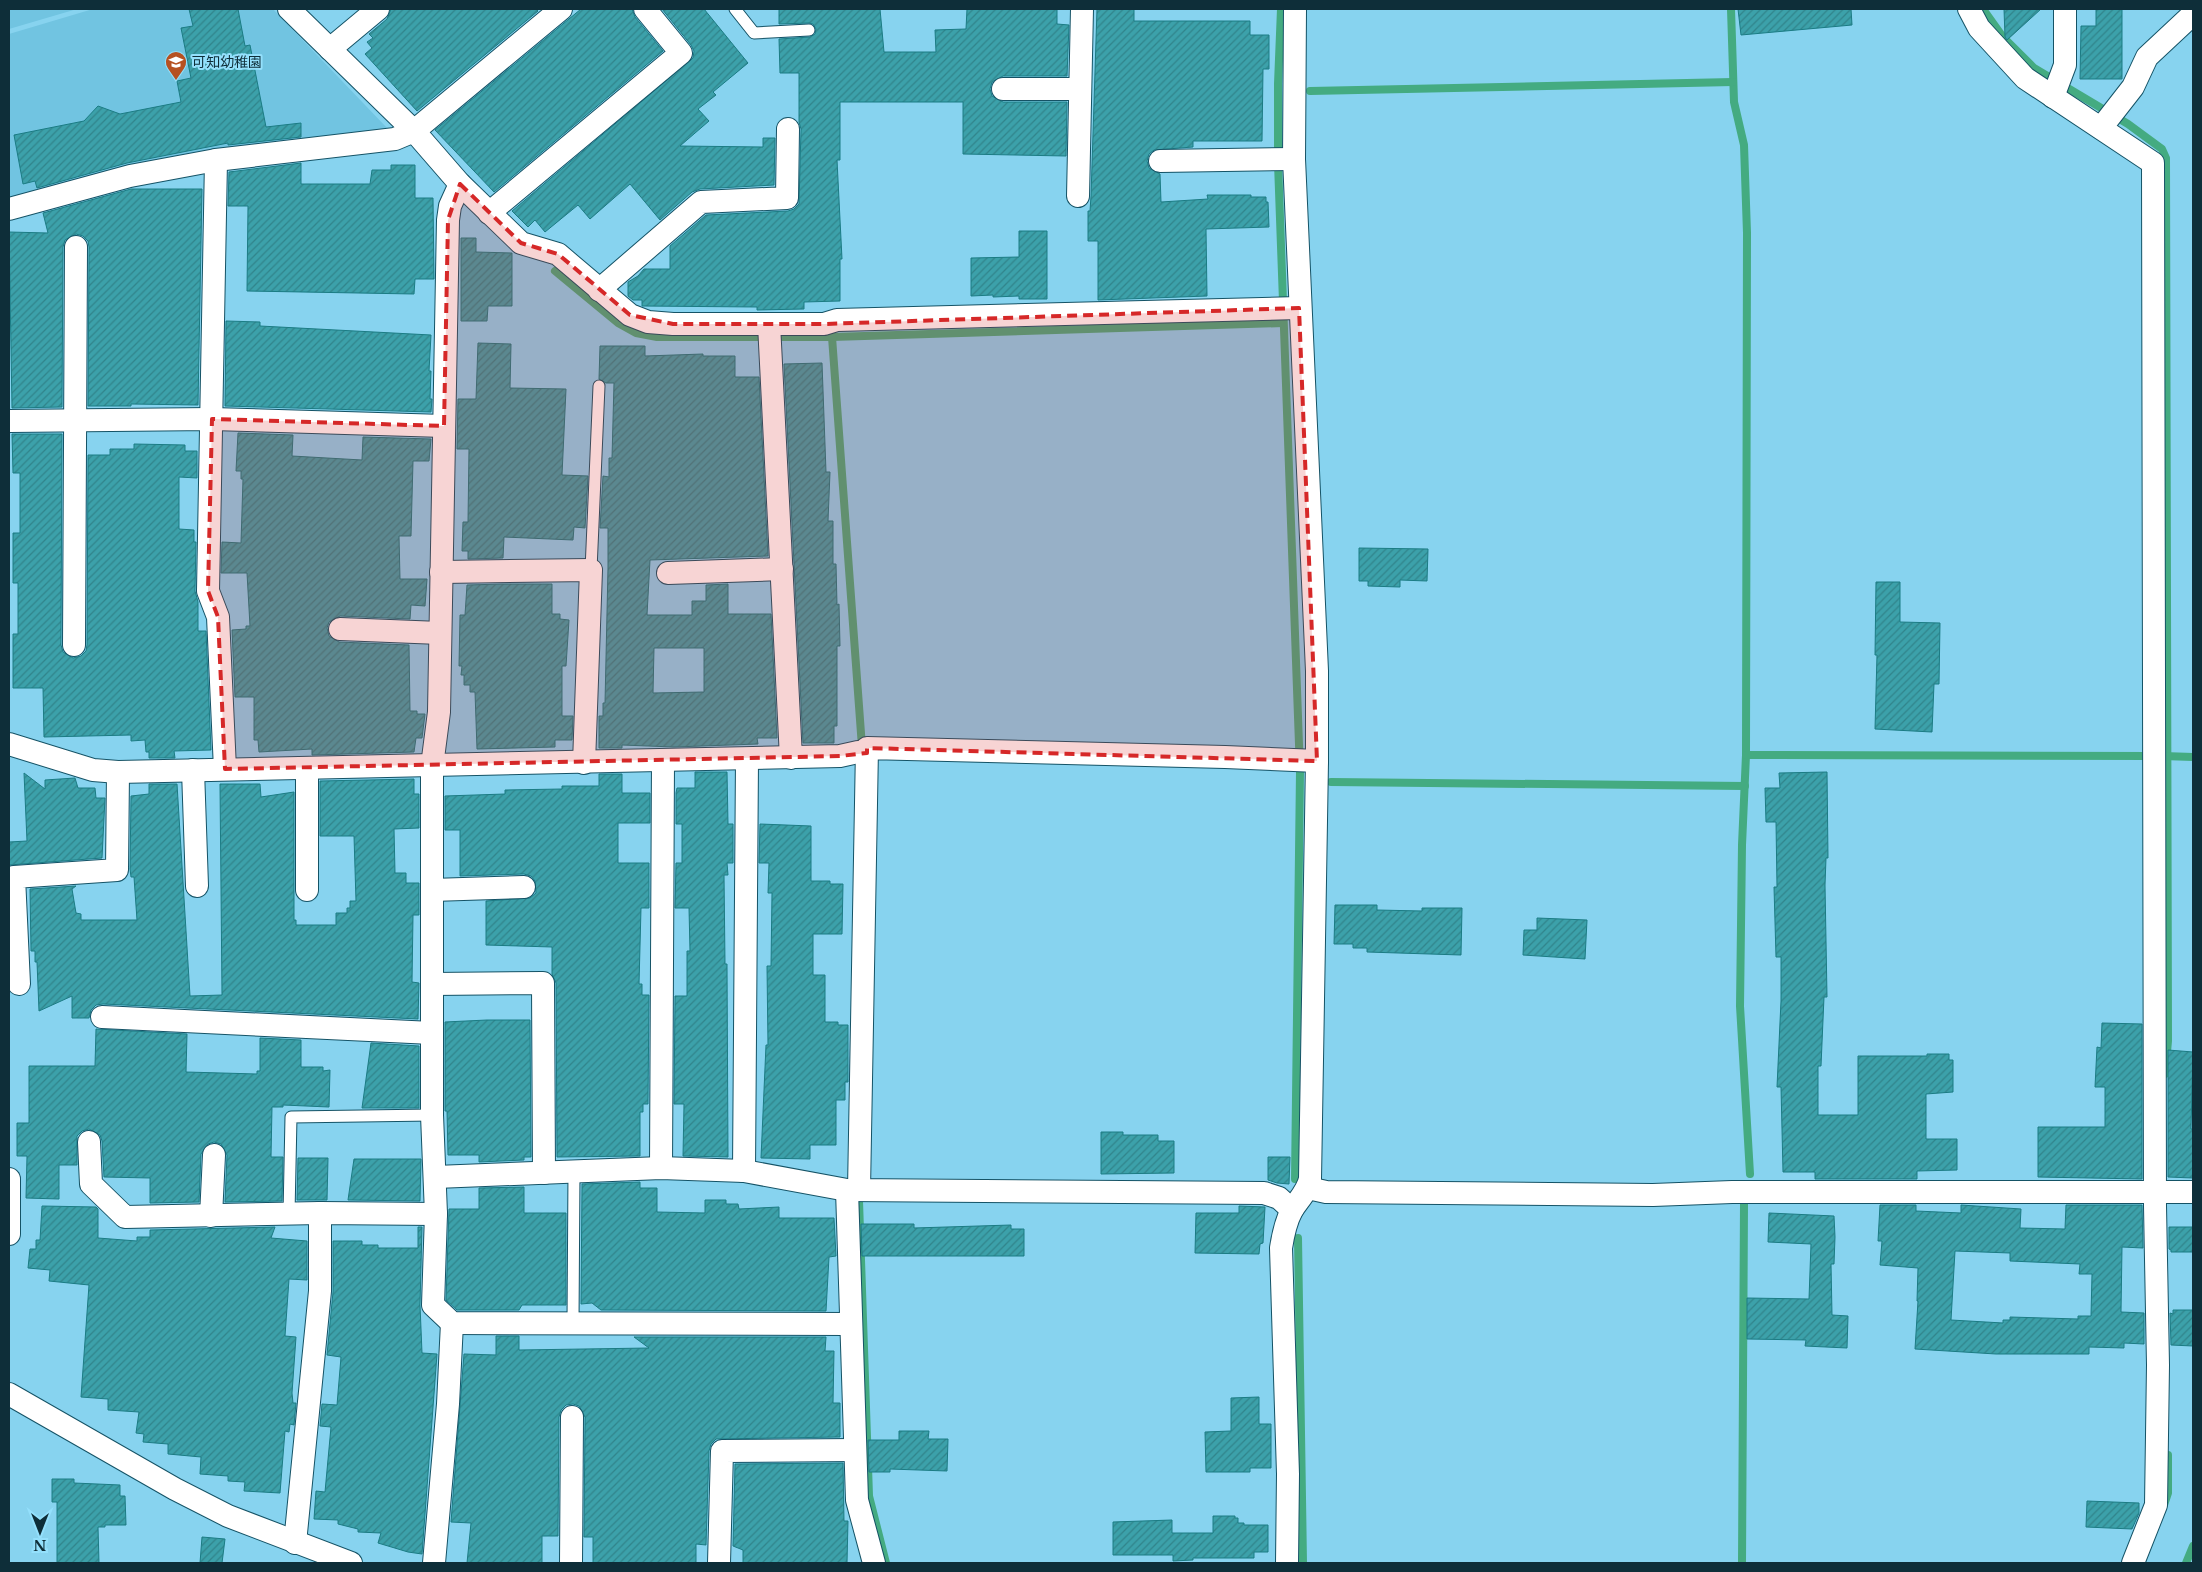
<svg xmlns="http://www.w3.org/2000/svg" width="2202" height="1572" font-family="'Libre Baskerville','Noto Sans JP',serif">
	<defs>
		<pattern id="building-hatch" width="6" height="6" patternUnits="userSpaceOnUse" patternTransform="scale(1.25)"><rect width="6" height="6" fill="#3ca1aa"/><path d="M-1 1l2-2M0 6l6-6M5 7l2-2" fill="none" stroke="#31848b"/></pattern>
	</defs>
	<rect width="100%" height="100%" fill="#87d3ef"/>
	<g fill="#71c4e1">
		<polygon points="9,9 77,9 9,29"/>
		<polygon points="93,9 273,9 388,129 292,142 200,151 110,171 9,201 9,34"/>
	</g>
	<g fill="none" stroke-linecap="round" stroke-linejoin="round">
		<g stroke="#44ab81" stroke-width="8">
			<polyline points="1281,9 1278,84 1278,163 1300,772 1295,1179"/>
			<polyline points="1731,9 1734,102 1744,145 1747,233 1746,755 1742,845 1740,1006 1750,1174"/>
			<polyline points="1983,9 2003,37 2034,68 2128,124 2162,149 2166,158 2168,1041 2165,1074"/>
			<polyline points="1310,91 1733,82"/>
			<polyline points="555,271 618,323 636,333 657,337 832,337 1283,323"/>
			<polyline points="832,337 862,747"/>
			<polyline points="1746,755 2151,756"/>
			<polyline points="2163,756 2193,757"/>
			<polyline points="1331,782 1745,786"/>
			<polyline points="859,1201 869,1496 886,1563"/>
			<polyline points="1298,1238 1303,1563"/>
			<polyline points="2164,1505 2168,1493 2168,1455"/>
			<polyline points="1742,1563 1744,1204"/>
			<polyline points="2186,1563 2193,1546"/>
		</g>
	</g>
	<g fill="url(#building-hatch)" stroke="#1b7c84" fill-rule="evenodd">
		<polygon points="189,9 238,9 245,46 250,45 266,127 301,123 301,137 228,145 228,143 127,163 37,188 35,181 23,184 14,135 84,121 98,106 120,114 181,102 177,81 191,78 181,28 193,26"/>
		<polygon points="391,9 536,9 538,11 417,111 365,54 372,48 367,42 373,38 369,34 387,19"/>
		<polygon points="581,9 632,9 635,17 663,51 494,192 435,130"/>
		<polygon points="662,9 704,9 748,63 713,92 716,95 698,109 709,121 680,146 763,147 763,138 775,138 774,185 700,189 692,192 660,220 630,184 590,219 578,205 545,232 535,220 528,227 512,211 693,58 694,51 691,45"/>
		<polygon points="779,9 880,9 884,52 936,52 935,30 966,29 967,9 1057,9 1057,24 1069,25 1067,76 1003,76 992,82 990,89 992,96 1003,102 1067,102 1066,156 963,154 963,102 840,102 840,160 837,160 842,259 840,259 840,301 804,302 804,309 757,310 757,307 642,306 642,300 633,300 628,296 628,282 638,276 644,269 670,269 670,246 706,215 788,211 794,209 799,204 801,129 799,122 799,73 780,73 779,39 810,37 815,34 816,29 813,24 809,23 779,24"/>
		<polygon points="1097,9 1134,9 1134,21 1250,21 1250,35 1269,35 1269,69 1263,69 1262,141 1193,141 1193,147 1154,150 1149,154 1147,161 1149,168 1160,174 1161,202 1208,199 1207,195 1251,195 1251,197 1266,197 1266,202 1268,202 1269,227 1206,229 1207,296 1098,300 1098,241 1088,241 1088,211 1090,211 1091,196"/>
		<polygon points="1738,9 1851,9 1852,25 1741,35"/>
		<polygon points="2004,9 2041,9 2007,40 2005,37"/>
		<polygon points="2096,9 2122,9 2122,79 2080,79 2081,26 2096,26"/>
		<polygon points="301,163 301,184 370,184 372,170 391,170 391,165 415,165 415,198 433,198 434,279 415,279 414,294 247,291 248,206 228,206 229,172"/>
		<polygon points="131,189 202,189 198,405 131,404 131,406 88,406 89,247 88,241 83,236 76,234 65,240 63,247 62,407 12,408 9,232 48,233 43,213"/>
		<polygon points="1019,231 1047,231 1047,299 1019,299 1019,296 993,297 993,295 971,296 971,258 1019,257"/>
		<polygon points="461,238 476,238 476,252 512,253 512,306 488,306 487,321 461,321"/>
		<polygon points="226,321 260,322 260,326 431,335 429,371 431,371 430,399 432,399 431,412 225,406"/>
		<polygon points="478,343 511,344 510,388 566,389 562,475 588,476 585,528 574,527 573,540 504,537 503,558 468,559 468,551 462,551 463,522 468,522 469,449 457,449 458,399 476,399"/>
		<path d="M600,346H645V356L703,354V356H735V377H759L768,556L650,560L647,615H692V601H706V585L728,584V614H771L777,738H757L758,744L674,747L622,745V748H599V716H603V703H605L608,568V528H600L603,476L609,477V458H612L614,383H606L599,379ZM654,648H704V692L653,693Z"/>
		<polygon points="822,363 826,472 830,472 828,521 833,521 833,564 836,564 837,605 839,604 840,646 837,646 837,726 834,726 834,743 803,743 784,364"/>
		<polygon points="238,433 293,435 292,456 362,460 363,437 431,439 429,461 413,461 411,536 399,536 400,579 427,579 425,606 411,605 410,619 340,616 329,622 327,628 329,636 339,642 409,645 410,711 417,711 417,714 425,714 422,738 416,738 414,752 312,755 312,749 259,752 258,740 254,740 254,697 235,697 232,630 246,629 246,626 250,626 247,573 221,573 222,542 241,543 243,479 241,479 241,471 236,471"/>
		<polygon points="12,434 62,434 61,645 63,652 73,658 81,656 86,651 87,645 88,455 110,455 110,449 134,449 134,444 185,445 185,451 197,451 197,478 179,477 179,529 194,530 194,542 196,542 195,591 198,602 198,631 206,631 211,750 174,751 175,758 149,758 149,752 146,752 145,740 131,741 131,735 44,737 43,688 13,688 13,634 18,634 18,583 13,583 13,533 20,533 20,473 13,473"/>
		<polygon points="1359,548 1428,549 1427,581 1400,580 1400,587 1368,586 1368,581 1359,581"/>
		<polygon points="1876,582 1900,582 1900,622 1940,623 1939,684 1934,684 1932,732 1875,729 1877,655 1875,655"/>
		<polygon points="502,584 552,584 552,614 560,614 560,619 569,620 566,666 562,666 562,716 573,716 572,740 555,740 555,747 477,749 475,692 470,692 470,685 464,685 464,675 461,675 462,666 459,666 460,615 465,615 467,585"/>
		<polygon points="695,772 727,772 728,824 733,824 733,863 727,863 728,875 724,875 725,964 727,964 728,1157 683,1156 684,1104 674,1104 675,996 687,996 687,951 690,951 689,908 675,908 676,863 682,863 682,824 676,824 676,793 677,788 695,788"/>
		<polygon points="1827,772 1828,858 1826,858 1825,885 1827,997 1824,997 1821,1066 1818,1066 1818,1115 1858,1115 1858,1056 1927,1056 1927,1054 1949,1054 1949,1060 1953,1060 1953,1092 1926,1094 1926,1139 1957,1139 1957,1170 1917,1171 1917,1179 1815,1179 1815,1172 1783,1172 1781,1087 1777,1087 1781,1001 1781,957 1776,957 1774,887 1777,887 1776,822 1766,822 1765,788 1780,788 1779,773"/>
		<polygon points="24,773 45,789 45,780 75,778 78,788 95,788 96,798 105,798 102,858 9,865 9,842 27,841"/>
		<polygon points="599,774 622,774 622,793 650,793 650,823 618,823 618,863 649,863 649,908 641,908 639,984 642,984 642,995 649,995 648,1104 643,1104 643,1112 640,1112 640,1156 557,1157 556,983 552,974 552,947 486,945 486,901 530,898 536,893 535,881 531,876 524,874 460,876 460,830 445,830 445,796 505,794 505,790 562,789 562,786 599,786"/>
		<polygon points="414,779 414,794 419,794 419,828 394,829 395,873 406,873 406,883 419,883 419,915 413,915 412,982 419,983 418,1019 103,1004 96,1005 91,1010 89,1018 72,1018 72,996 39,1011 37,962 35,962 35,951 31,951 30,889 76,886 72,889 76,913 81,914 81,920 137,920 134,877 131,877 130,869 131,796 149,794 149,784 177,784 190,996 222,995 220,784 260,784 261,797 294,792 294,920 296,920 296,925 336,925 336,913 347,913 347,908 350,908 350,901 356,901 354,836 320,836 320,781"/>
		<polygon points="760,824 811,826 811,881 830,881 830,884 843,884 842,934 813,934 813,975 825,975 825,1022 838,1022 838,1025 848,1025 848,1082 845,1082 845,1100 836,1100 836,1145 810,1145 810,1159 761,1158 766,1045 768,1045 767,966 771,966 772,893 768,893 769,863 759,863"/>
		<polygon points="1335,905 1377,905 1377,910 1422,911 1422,908 1462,908 1461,955 1367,952 1367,948 1353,948 1353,944 1334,944"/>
		<polygon points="1537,918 1587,920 1585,959 1523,955 1524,930 1537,930"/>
		<polygon points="487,1020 530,1020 531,1157 524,1157 524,1160 479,1162 479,1155 448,1155 447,1111 445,1111 445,1022"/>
		<polygon points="2102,1023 2142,1024 2142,1179 2038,1177 2038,1127 2105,1127 2105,1087 2095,1087 2097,1047 2101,1048"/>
		<polygon points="96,1029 187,1034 186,1072 257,1074 257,1071 260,1071 260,1038 301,1040 301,1067 323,1067 323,1071 330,1070 329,1107 283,1105 283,1107 272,1107 271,1157 283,1157 282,1201 225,1202 227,1155 221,1144 214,1142 208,1144 201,1154 199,1202 150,1203 150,1178 104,1177 102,1141 100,1135 89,1129 82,1131 77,1136 77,1165 59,1165 59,1199 26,1198 27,1156 17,1156 17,1123 29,1123 29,1066 95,1066"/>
		<polygon points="371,1043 419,1046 419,1108 362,1108"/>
		<polygon points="2168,1050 2193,1052 2191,1129 2193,1129 2193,1178 2168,1177"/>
		<polygon points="1101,1132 1123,1132 1123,1135 1158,1135 1158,1141 1174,1141 1174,1173 1101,1174"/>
		<polygon points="1268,1157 1290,1157 1289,1184 1277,1183 1268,1180"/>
		<polygon points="298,1158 328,1158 327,1200 297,1200"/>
		<polygon points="354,1159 421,1159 420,1201 348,1200"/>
		<polygon points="640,1182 640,1188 657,1188 657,1212 705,1213 705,1200 726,1200 726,1204 738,1204 739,1209 779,1207 779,1218 834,1218 836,1256 829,1257 826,1311 601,1310 592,1303 581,1304 582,1184"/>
		<polygon points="524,1187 524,1213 566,1213 566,1305 522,1305 519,1310 457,1310 446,1300 449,1209 479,1209 479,1188"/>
		<path d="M1880,1205H1916V1211L1961,1213V1205L2021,1209L2020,1228L2065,1229L2066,1205H2142L2143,1248L2122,1247L2121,1312L2144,1313V1344L2124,1343V1348L2089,1347V1354H1996L1915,1349L1918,1301H1917L1918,1268L1880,1265L1882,1241H1878ZM1955,1251L2010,1253V1261L2080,1264L2079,1274H2092L2091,1316H2078V1319L2010,1317V1320H2003V1323L1951,1320Z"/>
		<polygon points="42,1206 96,1207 98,1209 98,1238 137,1241 137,1237 150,1237 150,1230 275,1227 271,1238 307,1241 307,1280 289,1279 285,1336 296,1337 292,1393 293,1403 296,1403 294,1425 290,1424 289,1432 285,1431 280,1493 244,1491 245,1482 228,1481 228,1476 200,1474 201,1457 168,1454 168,1444 143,1442 144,1434 136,1433 139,1412 108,1410 108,1399 81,1397 89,1285 49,1281 50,1270 28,1268 30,1249 36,1249 36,1240 40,1240"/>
		<polygon points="1239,1206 1265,1207 1263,1243 1260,1244 1259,1254 1195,1253 1196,1213 1239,1213"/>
		<polygon points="1769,1213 1834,1216 1835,1237 1834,1264 1831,1264 1832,1315 1848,1316 1847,1348 1805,1346 1806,1340 1747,1339 1747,1298 1809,1299 1811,1244 1768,1242"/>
		<polygon points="861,1224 914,1224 914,1228 1011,1225 1011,1229 1024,1229 1024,1256 862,1256"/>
		<polygon points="418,1227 422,1227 420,1305 422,1353 437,1354 422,1554 408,1552 378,1543 381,1533 358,1532 358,1529 338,1524 338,1520 314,1519 316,1491 325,1492 331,1427 320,1426 322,1404 337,1405 341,1357 327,1355 333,1292 333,1241 362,1241 362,1245 378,1245 378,1248 418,1248"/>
		<polygon points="2169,1227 2193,1227 2193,1252 2171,1252 2171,1250 2169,1249"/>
		<polygon points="2173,1310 2193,1310 2193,1346 2171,1345 2170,1313 2173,1314"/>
		<polygon points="496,1336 519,1336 519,1350 649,1348 634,1337 826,1337 825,1351 834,1351 833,1403 840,1403 840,1437 716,1439 711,1444 709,1451 706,1545 696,1544 696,1563 593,1563 593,1537 584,1537 585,1417 579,1406 573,1404 566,1405 561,1410 559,1417 558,1536 542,1536 542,1563 467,1563 471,1523 451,1522 464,1354 496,1355"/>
		<polygon points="1259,1397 1259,1424 1271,1424 1271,1468 1250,1468 1250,1472 1206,1472 1205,1432 1231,1431 1231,1398"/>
		<polygon points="899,1431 929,1431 928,1439 948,1439 947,1471 890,1469 890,1472 869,1472 868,1440 899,1440"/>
		<polygon points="843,1463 844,1521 848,1521 847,1563 743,1563 743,1550 733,1546 735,1464"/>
		<polygon points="52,1479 74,1479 74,1483 120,1485 120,1496 125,1496 126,1525 105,1525 105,1527 98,1527 99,1563 57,1563 57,1502 52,1502"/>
		<polygon points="2087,1501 2139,1503 2139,1513 2132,1529 2086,1527"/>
		<polygon points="1213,1516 1235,1516 1235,1518 1238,1518 1238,1523 1244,1523 1244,1525 1268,1525 1268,1552 1254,1552 1254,1558 1193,1558 1193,1560 1173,1561 1173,1555 1113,1555 1113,1522 1172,1520 1172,1533 1213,1533"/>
		<polygon points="202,1537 225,1539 222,1563 200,1563"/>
	</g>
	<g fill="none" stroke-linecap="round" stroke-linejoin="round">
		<g stroke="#155366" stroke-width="13">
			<g id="service">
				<polyline points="735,9 754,33 809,30"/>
				<polyline points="591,570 599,386"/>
				<polyline points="289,1214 291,1117 432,1115"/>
				<polyline points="573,1323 574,1172"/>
			</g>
		</g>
		<g stroke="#155366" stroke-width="24">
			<g id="minor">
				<polyline points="289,9 414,131 460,184 521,243 558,254 630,315 648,322 673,324 824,324 837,320 1299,308"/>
				<polyline points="1969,9 1979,28 2025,78 2153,163 2155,1206 2158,1365 2156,1505 2133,1563"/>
				<polyline points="330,49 378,9"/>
				<polyline points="1003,89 1080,89"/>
				<polyline points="2053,97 2065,65 2065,9"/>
				<polyline points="2101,128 2133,87 2147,57 2193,14"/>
				<polyline points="216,160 208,591 218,617 225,769"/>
				<polyline points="1160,161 1294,159"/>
				<polyline points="460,184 450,206 448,220 439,712 432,766 432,1115 436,1214 433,1305 452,1323 850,1324"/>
				<polyline points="1078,196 1082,9"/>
				<polyline points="9,209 130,176 216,160 395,139 414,131 561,9"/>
				<polyline points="489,213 681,53 645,9"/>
				<polyline points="599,290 701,202 787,198 788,129"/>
				<polyline points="769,324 791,758"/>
				<polyline points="9,421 212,419 444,426"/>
				<polyline points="441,572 591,570 584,763"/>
				<polyline points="668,573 782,569"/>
				<polyline points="340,629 440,633"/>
				<polyline points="74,645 76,247"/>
				<polyline points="9,744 93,770 118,772 840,756 858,752 867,753"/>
				<polyline points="307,768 307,890"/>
				<polyline points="193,770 197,886"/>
				<polyline points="432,890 524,887"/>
				<polyline points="19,984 14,877 117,870 118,772"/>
				<polyline points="432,984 543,983 544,1173"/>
				<polyline points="102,1017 432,1033"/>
				<polyline points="89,1142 91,1184 125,1217 320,1213"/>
				<polyline points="661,1168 663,761"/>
				<polyline points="744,1171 747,759"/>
				<polyline points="436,1177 661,1168 744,1171 847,1190 1264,1193 1279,1198 1292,1210"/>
				<polyline points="9,1179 9,1234"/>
				<polyline points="1308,1188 1326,1192 1653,1195 1732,1192 2193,1192"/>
				<polyline points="847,1190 857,1500 874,1563"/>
				<polyline points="859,1190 867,748 1225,757 1317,761"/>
				<polyline points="211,1216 214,1155"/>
				<polyline points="9,1394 175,1489 228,1516 351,1563"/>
				<polyline points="295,1543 320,1291 320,1213 436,1214"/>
				<polyline points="434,1563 448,1404 452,1323"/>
				<polyline points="571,1563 572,1417"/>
				<polyline points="719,1563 722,1451 855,1450"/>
				<path d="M1287,1563L1288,1474L1281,1248C1283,1235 1286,1221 1292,1210C1299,1199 1307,1192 1310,1179L1317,761V671L1294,159L1295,9"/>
			</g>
		</g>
		<use href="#service" stroke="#fff" stroke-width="11"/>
		<use href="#minor" stroke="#fff" stroke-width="22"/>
	</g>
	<path fill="#d62828" fill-opacity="0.2" stroke="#d62828" stroke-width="4" stroke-dasharray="10 6" stroke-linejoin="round" d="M460,184L521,243L558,254L630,315L673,324H824L1299,308L1317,761L867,748V753L840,756L225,769L218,617L208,591L212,419L444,426L448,220Z"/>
	<defs>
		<g id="school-pin" transform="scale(1.125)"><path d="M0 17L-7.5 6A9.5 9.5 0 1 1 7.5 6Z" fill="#b65121" stroke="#94e0fc"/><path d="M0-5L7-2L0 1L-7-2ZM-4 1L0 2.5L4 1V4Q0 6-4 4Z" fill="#fff"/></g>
	</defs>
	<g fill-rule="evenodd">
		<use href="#school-pin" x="176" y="62"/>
	</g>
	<g text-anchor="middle" stroke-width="4" stroke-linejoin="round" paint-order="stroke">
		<g font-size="14" fill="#0e2e39" stroke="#94e0fc" text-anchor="start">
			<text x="192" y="67">可知幼稚園</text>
		</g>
	</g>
	<rect width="2202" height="1572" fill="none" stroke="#0e2e39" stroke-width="20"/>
	<g transform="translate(40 1532) rotate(180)" stroke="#94e0fc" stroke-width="4" paint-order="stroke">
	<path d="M0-4L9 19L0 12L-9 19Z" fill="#0e2e39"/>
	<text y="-8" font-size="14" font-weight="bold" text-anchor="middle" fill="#0e2e39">N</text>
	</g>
</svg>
